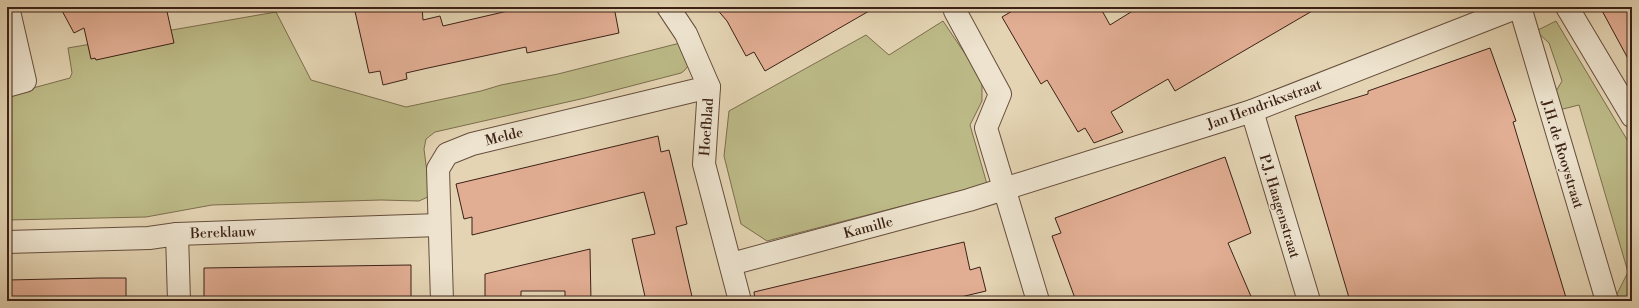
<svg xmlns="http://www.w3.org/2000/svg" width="1639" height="308" font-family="'Libre Bodoni',serif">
	<rect width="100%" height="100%" fill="#e4d4b3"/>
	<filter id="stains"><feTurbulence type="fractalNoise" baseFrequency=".005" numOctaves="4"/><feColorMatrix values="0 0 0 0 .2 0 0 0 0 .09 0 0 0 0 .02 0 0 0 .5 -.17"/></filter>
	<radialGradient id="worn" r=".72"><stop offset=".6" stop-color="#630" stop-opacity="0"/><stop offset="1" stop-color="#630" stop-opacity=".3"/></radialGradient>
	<g fill="#bcba87" stroke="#7c6e4e">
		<path d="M276,12L311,80L406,107L481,91L501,85L558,74L684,42C688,54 694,65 681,73L585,98L435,132L426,139L424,149L430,196L419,201L381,200L212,205L146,217L7,220V95L70,78L72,73L68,48Z"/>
		<polygon points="943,21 982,79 982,101 970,125 987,184 767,241 741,224 724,156 729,111 866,35 889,55"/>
		<polygon points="1556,21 1632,148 1632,301 1617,301 1616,296 1628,272 1579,105 1559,110 1555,93 1562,81 1549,43 1536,31"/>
	</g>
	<g fill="#e1ad93" stroke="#3c2116">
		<polygon points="60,7 166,7 174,43 96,60 95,58 91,59 84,28 74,33"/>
		<polygon points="354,7 422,7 423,20 440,16 443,26 525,7 614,7 619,33 527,53 526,47 428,68 406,73 407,79 383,85 380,71 369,73"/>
		<polygon points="715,7 876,7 765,71 754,52 746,56 727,21"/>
		<polygon points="1019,7 1100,7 1110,25 1139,7 1319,7 1175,91 1168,79 1111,112 1123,132 1094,143 1085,128 1078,132 1047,80 1041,84 1002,17"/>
		<polygon points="1600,7 1632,7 1632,66"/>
		<polygon points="1490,48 1516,121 1513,122 1567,301 1350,301 1295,116 1368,94 1368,91"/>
		<polygon points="658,136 661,152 669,150 687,224 676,227 693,301 646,301 632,239 655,234 644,192 472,235 472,217 464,219 456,184"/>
		<polygon points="1225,157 1251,233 1228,243 1253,301 1076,301 1052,236 1061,233 1055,218"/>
		<polygon points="964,242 970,270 980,267 986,291 944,301 755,301 754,292"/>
		<polygon points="590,249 591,301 565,301 565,291 521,291 521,301 485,301 485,274"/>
		<polygon points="411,265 411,301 204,301 204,268"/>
		<polygon points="100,278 126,278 126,301 7,301 7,280"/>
	</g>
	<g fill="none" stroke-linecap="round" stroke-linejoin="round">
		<g stroke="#664e3d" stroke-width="24">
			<g id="minor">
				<polyline points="668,7 686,34 709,87 704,164 740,301"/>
				<polyline points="956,7 955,11 1000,94 986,128 1038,301"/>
				<polyline points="1520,7 1607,301"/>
				<polyline points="1567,7 1632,116"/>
				<polyline points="7,86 25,81 8,7"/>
				<polyline points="1252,111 1309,301"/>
				<polyline points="177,234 179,301"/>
				<polyline points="7,242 149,238 177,234 439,225"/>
				<polyline points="731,264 969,200 1252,111 1518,7"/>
				<polyline points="442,301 438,169 447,154 472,144 709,87"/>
			</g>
		</g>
		<use href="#minor" stroke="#ede3ce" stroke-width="22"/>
	</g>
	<g text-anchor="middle" stroke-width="3" stroke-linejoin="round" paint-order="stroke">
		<g font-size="14" fill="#3c2116" stroke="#ede3ce">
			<text transform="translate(1264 104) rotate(-20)" y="5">Jan Hendrikxstraat</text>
			<text transform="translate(706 127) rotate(-86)" y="5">Hoefblad</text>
			<text transform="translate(504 136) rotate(-14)" y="5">Melde</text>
			<text transform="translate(1563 154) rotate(73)" y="5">J.H. de Rooystraat</text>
			<text transform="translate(1280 206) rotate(73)" y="5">P.J. Haagenstraat</text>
			<text transform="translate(868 227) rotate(-15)" y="5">Kamille</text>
			<text transform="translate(223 232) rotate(-2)" y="5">Bereklauw</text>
		</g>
	</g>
	<rect width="1639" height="308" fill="none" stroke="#e4d4b3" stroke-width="24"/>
	<rect x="8" y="8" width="1623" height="292" fill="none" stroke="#3c2116" stroke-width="2"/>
	<rect x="12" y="12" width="1615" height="284" fill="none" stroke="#3c2116"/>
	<rect width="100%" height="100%" filter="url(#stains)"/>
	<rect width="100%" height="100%" fill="url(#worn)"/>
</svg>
